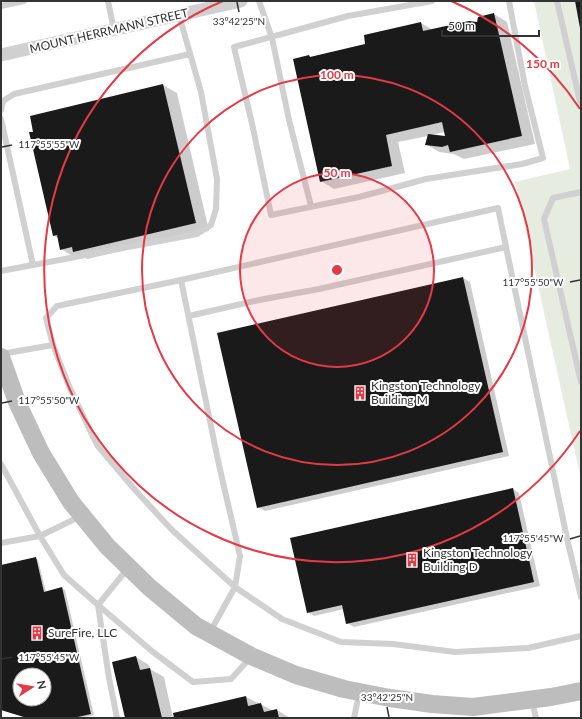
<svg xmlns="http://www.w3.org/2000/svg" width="582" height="719" font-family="Lato,sans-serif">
	<rect width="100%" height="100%" fill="#fff"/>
	<polygon fill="#e6ecdf" points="534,1 581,1 581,479 515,182 570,169"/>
	<g fill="#0003" fill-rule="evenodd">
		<path d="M494,14L507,22L535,144L464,159L454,154L439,152L426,144L428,136L398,142L405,173L334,189L321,181L309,56L311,57L366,45L421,23L433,30L478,23ZM445,132L447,137L431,135Z"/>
		<polygon points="163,85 177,93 209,231 87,259 80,255 74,257 61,249 58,238 54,236"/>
		<polygon points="463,278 470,282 509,456 265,511 258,507"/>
		<polygon points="513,489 519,493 540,586 354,627 347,623 344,609 314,616 308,612"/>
		<path d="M35,558L38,560L46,592L62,588L65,590L94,715L82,718H27L1,710V566ZM20,675H44V699H20Z"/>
		<polygon points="136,657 149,665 150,669 164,677 173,718 126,718"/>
		<polygon points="246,697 274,711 277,710 290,718 175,718"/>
	</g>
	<g fill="#1a1a1a" fill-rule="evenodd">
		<polygon points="575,1 581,1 581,28 580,28"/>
		<polygon points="494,13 522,136 450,152 448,145 442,147 425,145 428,134 445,136 442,122 386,135 392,166 320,182 293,59 309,55 310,57 365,44 364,35 421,22 423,31 469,21 477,22 478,17"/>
		<polygon points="163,84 196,223 73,252 72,247 60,250 57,235 53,236 29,132 33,132 30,116"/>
		<polygon points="463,277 503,452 257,508 217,333"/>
		<polygon points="513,488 534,582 346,624 342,605 307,613 290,538"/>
		<path d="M36,557L44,592L62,587L91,714L73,718H27L1,710V565ZM20,675H44V699H20Z"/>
		<polygon points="136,656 140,670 150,668 162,718 125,718 112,662"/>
		<polygon points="246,696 248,706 261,703 264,712 277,709 279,718 174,718 173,713"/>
	</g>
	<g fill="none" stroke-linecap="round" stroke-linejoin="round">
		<g stroke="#d0d0d0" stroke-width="6">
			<polyline points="108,1 114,30"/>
			<polyline points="259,1 272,38 289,120 311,206"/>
			<polyline points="432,1 348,16 234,47 253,128 271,215 359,197 426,179 522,164 543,158 525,86 509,1"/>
			<polyline points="557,1 581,106"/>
			<polyline points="1,6 24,1"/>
			<polyline points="1,110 3,101 14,94 190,54"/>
			<polyline points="1,119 33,265"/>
			<polyline points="581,192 553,198 544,219 581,382"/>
			<polyline points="506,247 568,543 581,597"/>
			<polyline points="1,271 197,234 211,225 216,209 217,179 201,92 179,15"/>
			<polyline points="181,280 498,208 506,247 319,289 259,300 189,316"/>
			<polyline points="53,345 46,318 57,306 181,280 219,465 240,556 235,587 210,632"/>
			<polyline points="1,354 53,345 69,386 97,445 135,490 172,530 235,587 282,619 341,642 393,644 455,652 528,648 581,636"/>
			<polyline points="1,464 40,536 64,575 98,605 128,568"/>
			<polyline points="1,543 40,536 81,516"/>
			<polyline points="532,701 536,718"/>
			<polyline points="117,718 109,678 98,605 153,652 193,682 231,679 250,658"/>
			<polyline points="354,718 359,694"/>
		</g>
		<polyline stroke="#d0d0d0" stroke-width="13" points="1,55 241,1"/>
		<polyline stroke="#bdbdbd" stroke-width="18" points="1,357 17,402 41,453 71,502 107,546 149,587 196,626 251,656 296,675 344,689 390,698 432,704 473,707 551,697 581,691"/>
	</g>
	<path fill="none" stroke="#333" stroke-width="1.5" d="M237,2L239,12M2,147L12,145M570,282L580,280M2,403L12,401M570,539L580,536M2,659L12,657M387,707L389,717"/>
	<circle cx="337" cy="270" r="97" fill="#e63946" fill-opacity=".12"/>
	<g fill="none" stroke="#e63946" stroke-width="2">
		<circle cx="337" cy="270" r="97"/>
		<circle cx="337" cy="270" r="195"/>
		<path d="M580 431A292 292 0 1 1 223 1M451 1A292 292 0 0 1 580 109"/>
	</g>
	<defs>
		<g id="building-bare" transform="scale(1.08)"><path d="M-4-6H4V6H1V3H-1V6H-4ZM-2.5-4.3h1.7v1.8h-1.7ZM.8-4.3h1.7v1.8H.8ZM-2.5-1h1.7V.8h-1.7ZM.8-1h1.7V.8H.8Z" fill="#e63946" stroke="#fff" stroke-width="2.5" paint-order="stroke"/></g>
	</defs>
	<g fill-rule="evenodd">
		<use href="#building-bare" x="360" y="393"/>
		<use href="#building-bare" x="412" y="560"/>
		<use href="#building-bare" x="37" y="633"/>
	</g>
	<g text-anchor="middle" stroke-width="4" stroke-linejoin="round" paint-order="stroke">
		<g font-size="12" fill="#333" stroke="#fff">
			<text transform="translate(109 31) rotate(-13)" y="4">MOUNT HERRMANN STREET</text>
		</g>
		<g font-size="12" fill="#333" stroke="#fff" text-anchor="start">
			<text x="371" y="390">Kingston Technology<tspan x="371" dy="14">Building M</tspan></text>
			<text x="423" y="557">Kingston Technology<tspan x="423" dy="14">Building D</tspan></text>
			<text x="48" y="637">SureFire, LLC</text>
		</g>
	</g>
	<g font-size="10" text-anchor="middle" fill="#333" stroke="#fff" stroke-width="4" stroke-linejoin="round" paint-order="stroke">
		<text x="239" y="25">33°42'25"N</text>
		<text x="49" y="148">117°55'55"W</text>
		<text x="533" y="286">117°55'50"W</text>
		<text x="49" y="404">117°55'50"W</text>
		<text x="533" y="542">117°55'45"W</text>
		<text x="49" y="661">117°55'45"W</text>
		<text x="387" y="701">33°42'25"N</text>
	</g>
	<circle cx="337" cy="270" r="6" fill="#e63946" stroke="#fff" stroke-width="2"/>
	<g font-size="12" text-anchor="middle" font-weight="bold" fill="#e63946" stroke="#fff" stroke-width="4" stroke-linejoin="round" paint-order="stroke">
		<text x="543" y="68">150 m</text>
		<text x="337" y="79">100 m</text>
		<text x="337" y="177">50 m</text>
	</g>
	<rect width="582" height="719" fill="none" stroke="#333333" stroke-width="4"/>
	<g transform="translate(32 687) rotate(78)"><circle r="19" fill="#ffffff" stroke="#adadad"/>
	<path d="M0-3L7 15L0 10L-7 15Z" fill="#e63946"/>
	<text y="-6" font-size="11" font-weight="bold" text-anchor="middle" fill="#333333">N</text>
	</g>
	<path d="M442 30v6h97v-6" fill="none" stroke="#333333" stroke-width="2"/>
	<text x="448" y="30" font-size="12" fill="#333333" stroke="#ffffff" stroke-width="3" paint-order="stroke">50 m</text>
</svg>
